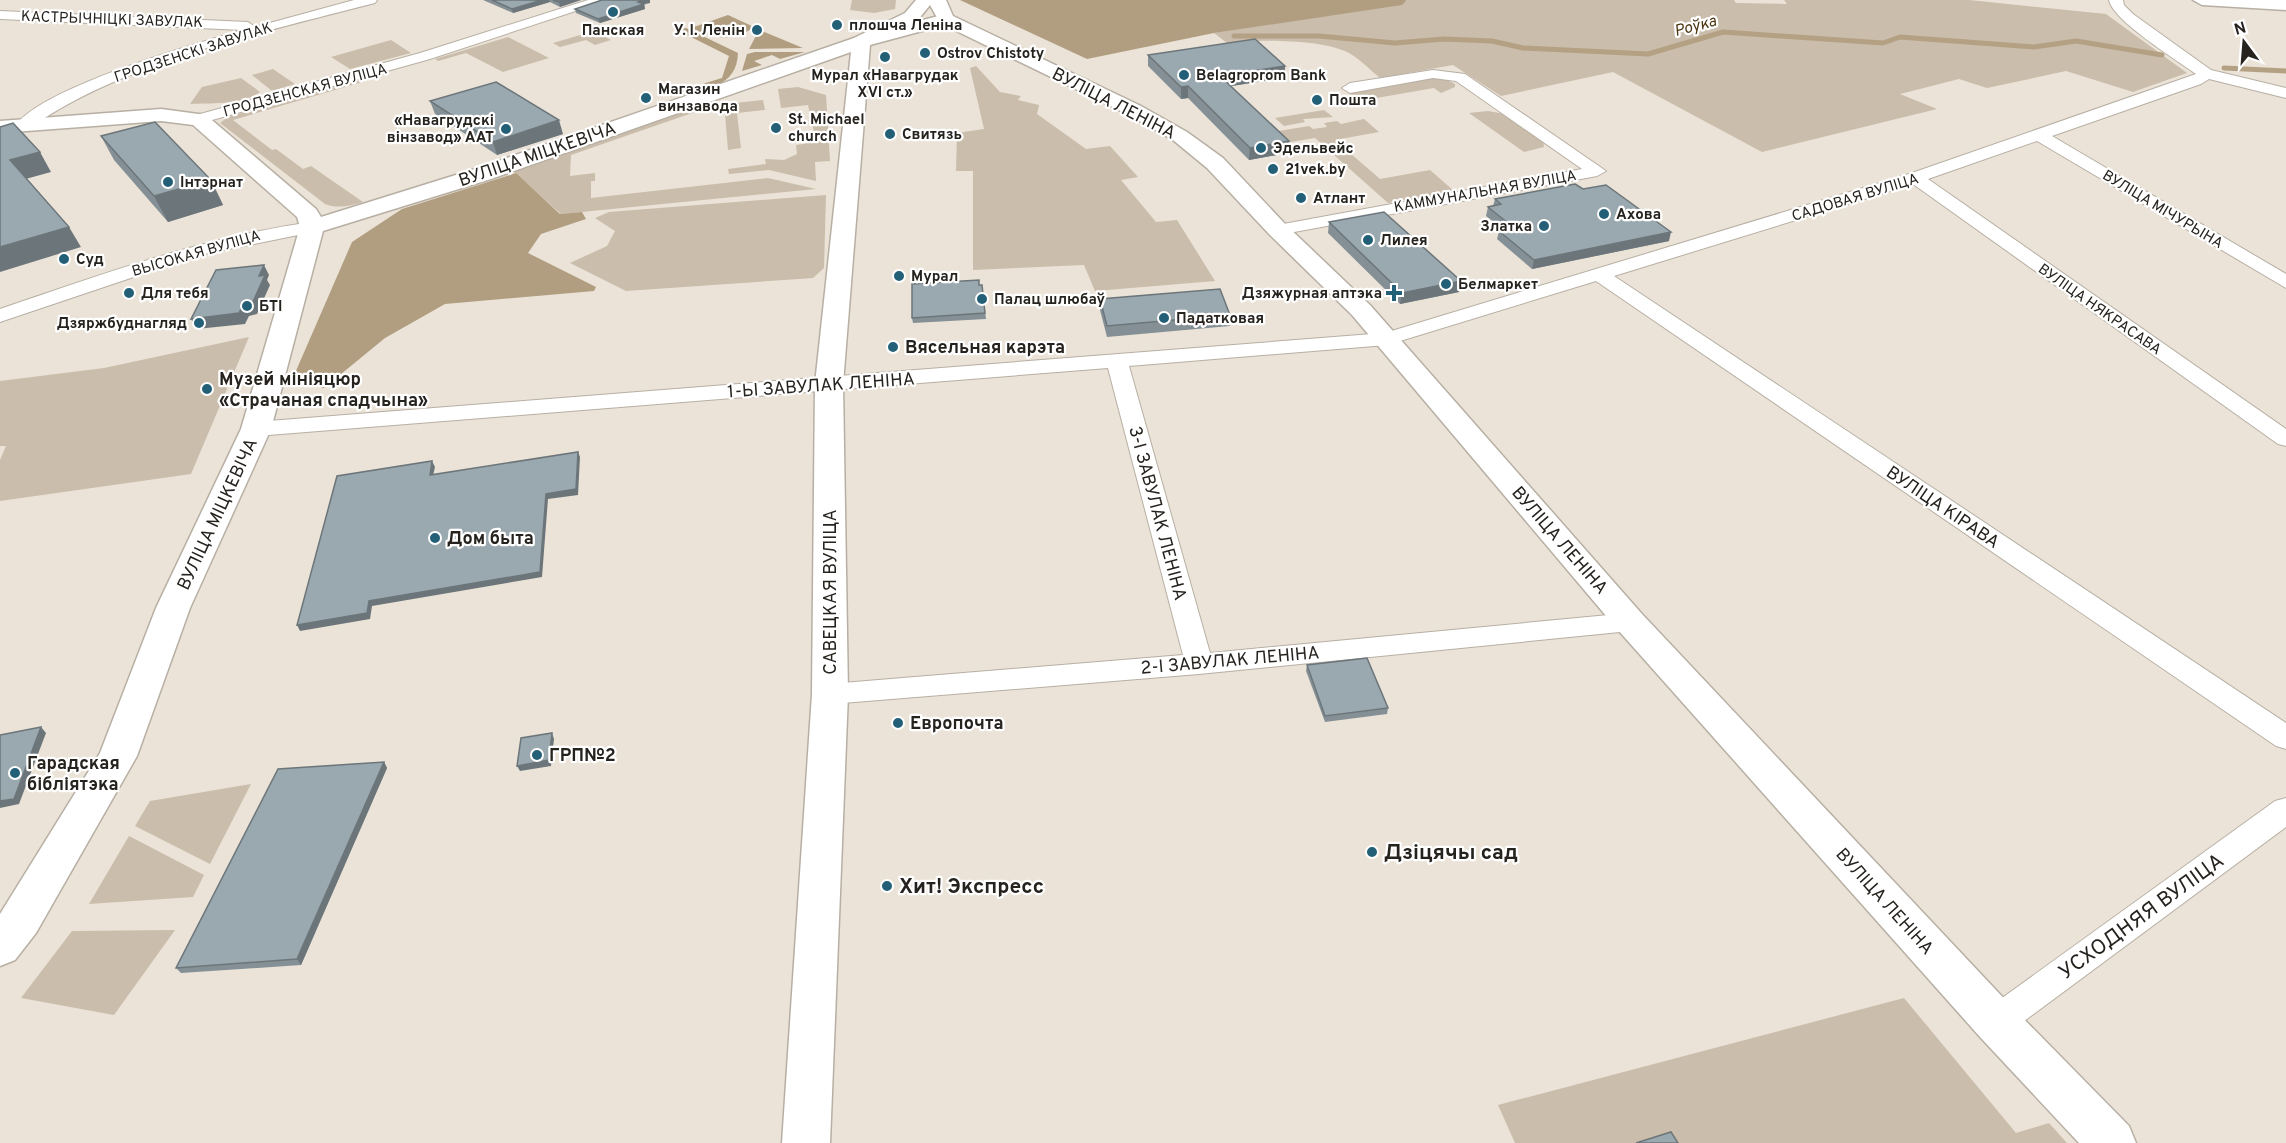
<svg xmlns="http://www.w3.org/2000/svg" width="2286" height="1143" font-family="Overpass,sans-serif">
	<rect width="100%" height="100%" fill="#ebe3d7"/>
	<g fill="#cabdab">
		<polygon points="852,0 896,0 895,9 874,13 850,10"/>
		<path d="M1405,0H1734L1736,3L1787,4L1784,0H1969L2106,14L2187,73L2133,92L2066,71L1987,88L1959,79L1900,94L1937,109L1762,152L1613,72L1501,96L1453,65L1380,78C1370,70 1359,58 1347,52C1320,39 1257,39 1227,43L1214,33Z"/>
		<polygon points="594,31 611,40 595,45 586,40 560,47 553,43"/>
		<polygon points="508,37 549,58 503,72 466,53 438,61 435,59"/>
		<polygon points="391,40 411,53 350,69 331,57"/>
		<polygon points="976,66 1000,92 1021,96 1018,100 1039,105 1037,114 1086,149 1110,146 1138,177 1121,180 1156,222 1177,220 1215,281 1095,291 1084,265 973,270 973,171 956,171 957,133 984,129 970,68"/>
		<polygon points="273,69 295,84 272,91 252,75"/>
		<path d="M241,78L260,92C242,105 212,103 190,104L202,87Z"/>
		<path d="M376,78L233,120L272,150L276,149L303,169L311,166L363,202C350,206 338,209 325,204L220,123L228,117L362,79Z"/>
		<polygon points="1423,79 1445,79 1455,84 1455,87 1441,93 1434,88 1359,101 1347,92"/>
		<polygon points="798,87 826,95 830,161 815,162 816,181 769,170 729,174 728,169 766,164 765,159 784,160 797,154 796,145 816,142 808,105 781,108 778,89"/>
		<polygon points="716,99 718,104 571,155 570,176 595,173 595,181 591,181 591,198 768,178 816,189 561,214 512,170"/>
		<polygon points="763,100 765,110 737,113 741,148 728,150 725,114 735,103"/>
		<polygon points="1324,110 1333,117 1303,119 1305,122 1284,126 1275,118"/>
		<polygon points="1488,111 1505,114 1543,140 1544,147 1524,152 1469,113"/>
		<polygon points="1364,119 1379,132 1335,140 1380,179 1430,170 1454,191 1388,203 1315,138 1278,144 1267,133 1309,126 1313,129 1327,127 1324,123 1337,121 1341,124"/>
		<polygon points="826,195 824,268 813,278 626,291 570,263 607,246 615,231 595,218 609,212"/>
		<polygon points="249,337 191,474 0,501 0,460 6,446 0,446 0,381 104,368"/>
		<polygon points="251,784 210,864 135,826 150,801"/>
		<polygon points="129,836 204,875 193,897 89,904"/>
		<polygon points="175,930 114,1015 21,998 72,931"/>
		<polygon points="1904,998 2016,1133 2049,1123 2067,1143 1515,1143 1498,1105"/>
	</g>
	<g fill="#b19e81">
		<polygon points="960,0 1405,0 1406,1 1402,5 1214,33 1087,59"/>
		<path d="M728,15L754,27C732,43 714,38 691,28Z"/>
		<path d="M686,28L738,53C737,88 704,90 676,92L722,78L729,56L677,30Z"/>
		<polygon points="762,31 803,48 749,49 758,32"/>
		<polygon points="755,52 805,52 780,59 772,55 754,61 762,65 742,71 747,54"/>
		<polygon points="516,173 560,214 582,212 586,219 541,234 528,253 596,287 594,291 445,304 385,338 324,388 292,380 352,242 402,209"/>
	</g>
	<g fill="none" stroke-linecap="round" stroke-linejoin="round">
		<g stroke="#b4a083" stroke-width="5">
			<polyline points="1234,36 1319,36 1395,43 1444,39 1492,41 1523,48 1648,54 1723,32 1883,43 1900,37 2034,47 2076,41 2162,55"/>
			<polyline points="2224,68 2286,71"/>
		</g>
		<g stroke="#b7afa3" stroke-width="2">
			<g id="minor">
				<path d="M354,0H377L375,3C267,31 120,63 30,128L24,130L16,125C44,87 194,44 243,30L0,19V11L248,22L255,27Z"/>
				<polygon points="588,0 609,0 430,59 205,122 193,122 191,119 193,116 420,53"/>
				<path d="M2109,0H2123L2124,5L2133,14L2211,70L2286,88V98L2209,79L2201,84L2052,136L2286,274V288L2037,141L1928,179L2286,429V446L2278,444L1913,184L1614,276L2286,723V749L2276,746L1596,281L1387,345L1129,366L1210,653L1630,613L1639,615L1643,622L1639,629L1630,631L1199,674L830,704L820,701L816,694L820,687L830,684L1183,655L1108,368L256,436L248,434L245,429L248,424L256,422L1385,333L1909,174L2196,74C2177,60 2113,21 2109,0Z"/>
				<polygon points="1433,70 1465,74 1606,171 1597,176 1278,235 1272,234 1269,230 1278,225 1582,169 1456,81 1433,78 1350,93 1342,88 1350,83"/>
				<path d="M312,222L321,227L318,231L199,255L0,322V309C103,274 204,237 312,222Z"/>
				<polygon points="2286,798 2286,827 2008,1033 1996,1038 1984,1033 1978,1022 1984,1011 2275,801"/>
			</g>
		</g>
		<g stroke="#b7afa3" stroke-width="3">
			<g id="tertiary">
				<polygon points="2193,0 2286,0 2286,10 2202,5"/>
				<polygon points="946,14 955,19 952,23 870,45 843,384 848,694 830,1143 782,1143 812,694 815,384 851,52 491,179 323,231 271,429 190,608 137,756 36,933 15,960 0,966 0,914 100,753 156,608 241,429 300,227 297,217 193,125 161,121 0,133 0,121 161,109 206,115 316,209 321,217 475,169 854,38"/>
			</g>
		</g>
		<g stroke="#b7afa3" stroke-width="3">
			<polygon id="primary" points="916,0 946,0 953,16 1141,106 1187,132 1223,158 1286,225 1370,305 1642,614 2012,1007 2129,1126 2136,1143 2079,1143 1980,1037 1618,630 1352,315 1270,235 1207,168 1173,140 1127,114 940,23 930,5 917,21 868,46 854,46 852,42 854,38 905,13"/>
		</g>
		<use href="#minor" fill="#fff" fill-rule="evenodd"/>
		<use href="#tertiary" fill="#fff" fill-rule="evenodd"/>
		<use href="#primary" fill="#fff" fill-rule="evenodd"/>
	</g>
	<g fill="#849096">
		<polygon points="483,0 581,0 560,7 550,2 513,13"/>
		<polygon points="602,0 650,0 650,3 644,4 645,9 600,23 576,13 575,9"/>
		<polygon points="1148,55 1285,66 1284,78 1230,86 1288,153 1249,160 1188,98 1181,99 1148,66"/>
		<polygon points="430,101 563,134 497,155 435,114"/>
		<polygon points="101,136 211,180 223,205 168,222 114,160"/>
		<polygon points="1583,189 1669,241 1532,269 1497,239 1499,231 1504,230 1486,216 1488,207 1493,206 1495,199"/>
		<polygon points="1329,222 1461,281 1459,292 1400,304 1328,233"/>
		<polygon points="979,285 982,285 986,319 913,323 912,318"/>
		<polygon points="1100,299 1230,315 1230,326 1107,337 1100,310"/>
		<polygon points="1307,665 1388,708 1387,714 1325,722 1306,671"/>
		<polygon points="384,762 387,768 301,965 181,973 176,968"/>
	</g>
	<g fill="#6c767a">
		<polygon points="542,0 549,0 550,2 513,13 512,9"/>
		<polygon points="566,0 581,0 560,7 559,2"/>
		<polygon points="644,0 650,0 650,3 644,4 645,9 600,23 598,19"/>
		<polygon points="1285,66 1284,78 1219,88 1220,76"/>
		<polygon points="1188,86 1188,98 1181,99 1181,87"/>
		<polygon points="559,120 563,134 497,155 493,142"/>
		<polygon points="1289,141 1288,153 1249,160 1250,148"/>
		<polygon points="40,152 51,172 22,180 10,160"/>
		<polygon points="211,180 223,205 168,222 154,196"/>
		<polygon points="69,227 81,247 0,272 0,247"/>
		<polygon points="1671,232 1669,241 1532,269 1534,260"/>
		<polygon points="264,265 269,275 267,280 270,285 257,314 249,316 245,324 197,329 191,319 259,276"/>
		<polygon points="1461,281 1459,292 1400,304 1402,293"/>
		<polygon points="578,452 580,457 578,495 548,499 542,577 372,606 370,619 300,631 297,625 546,494"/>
		<polygon points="432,461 435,467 432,480 430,475"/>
		<polygon points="41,727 46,733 19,804 0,808 0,801"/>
		<polygon points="552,733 554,739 551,766 520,771 517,766"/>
		<polygon points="384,762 387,768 301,965 297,959"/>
	</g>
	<g fill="#9aa8af" stroke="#6c767a" stroke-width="1.5">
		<polygon points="492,0 542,0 512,9"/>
		<polygon points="553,0 566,0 559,2"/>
		<polygon points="602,0 644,0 638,2 644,4 598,19 575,9"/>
		<polygon points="1255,39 1285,66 1220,76 1289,141 1250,148 1188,86 1181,87 1148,55"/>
		<polygon points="496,82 559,120 493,142 430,101"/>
		<polygon points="155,122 211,180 154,196 101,136"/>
		<polygon points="13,123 40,152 10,160 69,227 0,247 0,127"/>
		<polygon points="1575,184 1583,189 1606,185 1671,232 1534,260 1499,231 1514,228 1488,207 1501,204 1495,199"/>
		<polygon points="1384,212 1461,281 1402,293 1329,222"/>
		<polygon points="264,265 259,276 265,275 252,304 243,305 239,313 191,319 216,270"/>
		<polygon points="979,280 979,285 982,285 985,313 912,318 912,284"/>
		<polygon points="1220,289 1230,315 1107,326 1100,299"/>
		<polygon points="578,452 576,489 546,494 540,572 369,601 367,613 297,625 337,476 432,461 430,475"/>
		<polygon points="1367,658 1388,708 1325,716 1307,665"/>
		<polygon points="41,727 14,799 0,801 0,735"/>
		<polygon points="552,733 549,760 517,766 521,738"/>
		<polygon points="384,762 297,959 176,968 278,769"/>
		<polygon points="1671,1132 1678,1143 1636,1143"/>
	</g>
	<g fill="#235f77" stroke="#fff" stroke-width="2">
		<circle cx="613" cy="12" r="6"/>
		<circle cx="837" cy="25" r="6"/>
		<circle cx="757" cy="30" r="6"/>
		<circle cx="925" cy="53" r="6"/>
		<circle cx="885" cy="57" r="6"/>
		<circle cx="1184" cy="75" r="6"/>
		<circle cx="646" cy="98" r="6"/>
		<circle cx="1317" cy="100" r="6"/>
		<circle cx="776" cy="128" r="6"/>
		<circle cx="506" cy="129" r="6"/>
		<circle cx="890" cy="134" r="6"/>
		<circle cx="1261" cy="148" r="6"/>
		<circle cx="1273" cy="169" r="6"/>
		<circle cx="168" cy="182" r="6"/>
		<circle cx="1301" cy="198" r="6"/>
		<circle cx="1604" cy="214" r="6"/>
		<circle cx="1544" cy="226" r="6"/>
		<circle cx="1368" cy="240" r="6"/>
		<circle cx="64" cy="259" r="6"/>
		<circle cx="899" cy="276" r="6"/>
		<circle cx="1446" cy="284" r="6"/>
		<circle cx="129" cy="293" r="6"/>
		<path d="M1391 284h6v6h6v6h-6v6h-6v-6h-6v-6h6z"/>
		<circle cx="982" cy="299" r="6"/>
		<circle cx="247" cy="306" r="6"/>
		<circle cx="1164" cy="318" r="6"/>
		<circle cx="199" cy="323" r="6"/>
		<circle cx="893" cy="347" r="6"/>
		<circle cx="207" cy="389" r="6"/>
		<circle cx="435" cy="538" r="6"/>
		<circle cx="898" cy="723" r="6"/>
		<circle cx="537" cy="755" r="6"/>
		<circle cx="15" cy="773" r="6"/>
		<circle cx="1372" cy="852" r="6"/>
		<circle cx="887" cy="886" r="6"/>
	</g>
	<g text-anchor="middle" stroke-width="4.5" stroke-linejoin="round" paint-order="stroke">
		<g font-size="15" fill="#26231f" stroke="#fff">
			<text transform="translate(112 19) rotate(2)" y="5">КАСТРЫЧНІЦКІ ЗАВУЛАК</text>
			<text transform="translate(193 52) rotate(-18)" y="5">ГРОДЗЕНСКІ ЗАВУЛАК</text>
			<text transform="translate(305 90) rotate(-15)" y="5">ГРОДЗЕНСКАЯ ВУЛІЦА</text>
			<text transform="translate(1485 191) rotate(-10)" y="5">КАММУНАЛЬНАЯ ВУЛІЦА</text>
			<text transform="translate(1855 197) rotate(-17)" y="5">САДОВАЯ ВУЛІЦА</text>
			<text transform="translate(2163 209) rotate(31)" y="5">ВУЛІЦА МІЧУРЫНА</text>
			<text transform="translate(196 253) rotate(-16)" y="5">ВЫСОКАЯ ВУЛІЦА</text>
			<text transform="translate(2100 309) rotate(35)" y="5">ВУЛІЦА НЯКРАСАВА</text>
		</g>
		<g font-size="15" font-weight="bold" fill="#26231f" stroke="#fff" text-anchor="start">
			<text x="849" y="30">плошча Леніна</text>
			<text x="613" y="35" text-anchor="middle">Панская</text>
			<text x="745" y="35" text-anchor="end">У. І. Ленін</text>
			<text x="937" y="58">Ostrov Chistoty</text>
			<text x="885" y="80" text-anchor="middle">Мурал «Навагрудак<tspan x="885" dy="17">XVI ст.»</tspan></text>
			<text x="1196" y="80">Belagroprom Bank</text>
			<text x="658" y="94">Магазин<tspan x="658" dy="17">винзавода</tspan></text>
			<text x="1329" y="105">Пошта</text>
			<text x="788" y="124">St. Michael<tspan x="788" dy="17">church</tspan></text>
			<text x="494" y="125" text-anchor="end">«Навагрудскі<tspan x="494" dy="17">вінзавод» ААТ</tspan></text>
			<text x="902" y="139">Свитязь</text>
			<text x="1273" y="153">Эдельвейс</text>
			<text x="1285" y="174">21vek.by</text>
			<text x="180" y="187">Інтэрнат</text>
			<text x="1313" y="203">Атлант</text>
			<text x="1616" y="219">Ахова</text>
			<text x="1532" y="231" text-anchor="end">Златка</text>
			<text x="1380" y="245">Лилея</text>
			<text x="76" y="264">Суд</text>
			<text x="911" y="281">Мурал</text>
			<text x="1458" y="289">Белмаркет</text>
			<text x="141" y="298">Для тебя</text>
			<text x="1382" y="298" text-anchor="end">Дзяжурная аптэка</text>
			<text x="994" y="304">Палац шлюбаў</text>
			<text x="259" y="311">БТІ</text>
			<text x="1176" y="323">Падатковая</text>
			<text x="187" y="328" text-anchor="end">Дзяржбуднагляд</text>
		</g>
		<g font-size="16" font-style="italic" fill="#4b350f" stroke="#fff">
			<text transform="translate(1695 25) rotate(-15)" y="6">Роўка</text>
		</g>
		<g font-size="18" fill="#26231f" stroke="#fff">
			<text transform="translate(1114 103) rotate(27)" y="6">ВУЛІЦА ЛЕНІНА</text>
			<text transform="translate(537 154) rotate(-19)" y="6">ВУЛІЦА МІЦКЕВІЧА</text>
			<text transform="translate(821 385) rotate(-4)" y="6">1-Ы ЗАВУЛАК ЛЕНІНА</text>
			<text transform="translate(1943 507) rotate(34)" y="6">ВУЛІЦА КІРАВА</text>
			<text transform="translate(1158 513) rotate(75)" y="6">3-І ЗАВУЛАК ЛЕНІНА</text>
			<text transform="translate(217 514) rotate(-65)" y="6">ВУЛІЦА МІЦКЕВІЧА</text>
			<text transform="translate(1560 540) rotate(49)" y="6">ВУЛІЦА ЛЕНІНА</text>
			<text transform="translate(830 592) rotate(-90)" y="6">САВЕЦКАЯ ВУЛІЦА</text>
			<text transform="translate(1230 660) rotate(-5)" y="6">2-І ЗАВУЛАК ЛЕНІНА</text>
			<text transform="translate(1885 901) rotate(48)" y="6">ВУЛІЦА ЛЕНІНА</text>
		</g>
		<g font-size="18" font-weight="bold" fill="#26231f" stroke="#fff" text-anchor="start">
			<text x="905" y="353">Вясельная карэта</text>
			<text x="219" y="385">Музей мініяцюр<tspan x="219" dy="21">«Страчаная спадчына»</tspan></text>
			<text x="447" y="544">Дом быта</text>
			<text x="910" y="729">Европочта</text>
			<text x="549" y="761">ГРП№2</text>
			<text x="27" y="769">Гарадская<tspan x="27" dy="21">бібліятэка</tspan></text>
		</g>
		<g font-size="21" font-weight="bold" fill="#26231f" stroke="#fff" text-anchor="start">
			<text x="1384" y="859">Дзіцячы сад</text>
			<text x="899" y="893">Хит! Экспресс</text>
		</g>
		<g font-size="21" fill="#26231f" stroke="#fff">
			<text transform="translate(2141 916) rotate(-36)" y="7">УСХОДНЯЯ ВУЛІЦА</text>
		</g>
	</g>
	<g transform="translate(2244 42) rotate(344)" stroke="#ffffff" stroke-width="4.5" paint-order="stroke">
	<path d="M0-4.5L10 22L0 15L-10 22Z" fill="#26231f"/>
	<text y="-9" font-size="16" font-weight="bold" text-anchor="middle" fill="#26231f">N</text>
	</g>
</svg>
